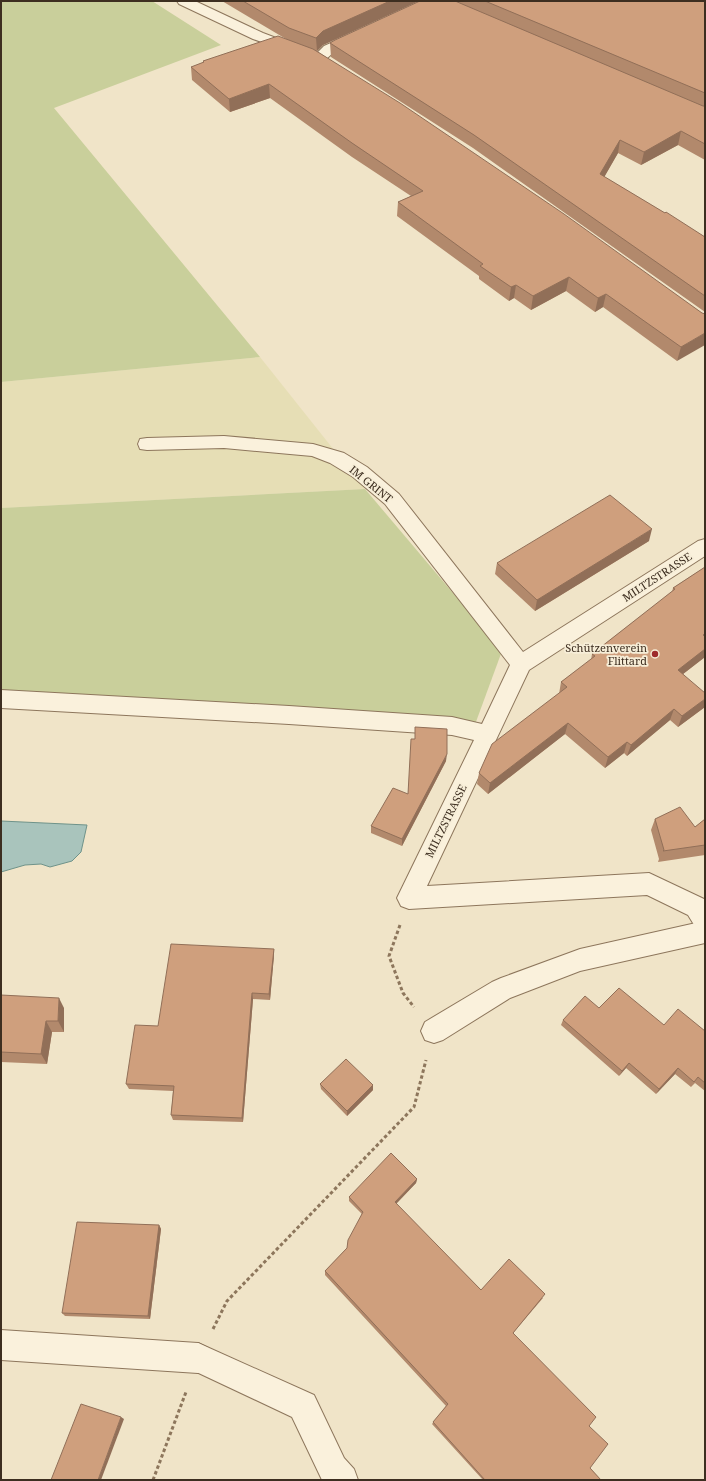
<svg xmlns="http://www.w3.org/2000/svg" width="706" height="1481" font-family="'Noto Serif',serif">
	<rect width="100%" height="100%" fill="#f0e4c8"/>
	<polygon fill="#e6deb5" points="260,357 365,489 1,508 1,382"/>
	<g fill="#c9cf9b">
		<polygon points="1,1 152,1 221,45 54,108 260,357 1,382"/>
		<polygon points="365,489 502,651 473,730 1,700 1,508"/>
	</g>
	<polygon fill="#a9c4bc" stroke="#6f938a" points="1,821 87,825 81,852 72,861 50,867 41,864 25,865 1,872"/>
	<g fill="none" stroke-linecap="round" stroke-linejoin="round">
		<g stroke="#8d765c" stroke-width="2">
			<g id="lane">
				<polygon points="224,436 313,444 344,453 367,467 399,494 523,652 698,541 705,539 705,556 529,670 427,886 649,873 704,899 705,931 696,928 688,915 647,895 409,909 401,906 397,898 474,740 452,735 289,724 1,708 1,690 289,706 452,717 482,724 510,665 385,504 353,477 330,463 312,456 224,448 147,450 140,449 138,444 140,439 147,438"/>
				<polygon points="1,1330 198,1343 208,1348 213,1358 208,1368 198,1373 1,1360"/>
			</g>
		</g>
		<g stroke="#8d765c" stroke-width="2">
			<g id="street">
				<polygon points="177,1 195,1 263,33 300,47 302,50 300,53 295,54 253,39 179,4"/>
				<polygon points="358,31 363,32 365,35 363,38 334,52 324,61 319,62 314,61 312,58 324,46"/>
				<polygon points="705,921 705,943 580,971 510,998 443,1040 434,1043 425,1040 421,1031 425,1022 492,982 501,978 580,949"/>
				<polygon points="198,1343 314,1395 344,1458 354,1469 358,1480 322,1480 292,1417 188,1368 183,1358 188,1348"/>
			</g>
		</g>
		<g stroke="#8d765c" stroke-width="3" stroke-dasharray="3.5 2.5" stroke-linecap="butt">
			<polyline points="400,925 389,956 403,993 414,1007"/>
			<polyline points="213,1329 227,1301 414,1107 426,1060"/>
			<polyline points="153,1480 186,1392"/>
		</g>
		<use href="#lane" fill="#faf1dc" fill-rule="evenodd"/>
		<use href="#street" fill="#faf1dc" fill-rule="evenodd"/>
	</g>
	<g fill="#b2896c">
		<polygon points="222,1 419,1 323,45 317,51 702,313 677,361 603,307 595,312 566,291 531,310 514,298 509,301 479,279 479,276 397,216 398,202 411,196 352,157 270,98 230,112 192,80 191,67 203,63 203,61 286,39"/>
		<polygon points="420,1 705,1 705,160 678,145 641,165 618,153 604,177 705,237 705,312 473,148 331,57 330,43"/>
		<polygon points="705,192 705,199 704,198"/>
		<polygon points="649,541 535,611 495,574 497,563"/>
		<polygon points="705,567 705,657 683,674 705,707 678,727 670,720 627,756 624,753 605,768 565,734 488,794 477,784 479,773 559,694 561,682 591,660 592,654 672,592 673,588"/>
		<polygon points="415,727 446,761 402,846 371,833 371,826 408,794 415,739"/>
		<polygon points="655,819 695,827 705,819 705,855 658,862 659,859 651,830"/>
		<polygon points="274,949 274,955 270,1000 253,999 243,1122 173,1120 171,1115 173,1091 129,1089 126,1084 158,1026"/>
		<polygon points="1,995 64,1008 64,1032 52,1032 47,1064 1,1062"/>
		<polygon points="599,1008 664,1025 705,1031 705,1091 695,1083 691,1087 675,1074 656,1094 626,1068 619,1076 561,1025 563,1020"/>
		<polygon points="320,1084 373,1085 373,1090 347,1116 321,1089"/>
		<polygon points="417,1179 416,1183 396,1204 481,1290 543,1298 513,1333 589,1426 590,1468 601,1480 483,1480 432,1424 446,1406 325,1275 325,1271 347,1248 362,1214 349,1201 349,1197"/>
		<polygon points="159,1225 161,1229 150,1319 65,1316 62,1313"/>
	</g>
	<g fill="#916f58">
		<polygon points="390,1 419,1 323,45 317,51 316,38 323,31"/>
		<polygon points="269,84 270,98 230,112 229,99"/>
		<polygon points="681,131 678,145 641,165 644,152"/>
		<polygon points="620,140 618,153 598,188 600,174"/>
		<polygon points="569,277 566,291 531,310 533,296"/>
		<polygon points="516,285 514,298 509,301 511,287"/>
		<polygon points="606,294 603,307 595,312 598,298"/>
		<polygon points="705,333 705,345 677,361 681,347"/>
		<polygon points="652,529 649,541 535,611 537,600"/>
		<polygon points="705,649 705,657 674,681 678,670"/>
		<polygon points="705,699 705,707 678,727 682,716"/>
		<polygon points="674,709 670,720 627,756 631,745"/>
		<polygon points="568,723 565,734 488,794 490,783"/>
		<polygon points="627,742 624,753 605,768 608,757"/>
		<polygon points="447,754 446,761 402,846 402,839"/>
		<polygon points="274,949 274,955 270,1000 269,994"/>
		<polygon points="252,993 253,999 243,1122 242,1118"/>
		<polygon points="59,998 64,1008 64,1032 58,1021"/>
		<polygon points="46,1021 52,1032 47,1064 41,1054"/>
		<polygon points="629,1063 626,1068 619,1076 622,1071"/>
		<polygon points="678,1068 675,1074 656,1094 659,1089"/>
		<polygon points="373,1085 373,1090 347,1116 347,1111"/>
		<polygon points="417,1179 416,1183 394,1206 395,1202"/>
		<polygon points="159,1225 161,1229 150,1319 148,1316"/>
		<polygon points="121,1417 124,1419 101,1480 98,1480"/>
	</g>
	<g fill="#cf9f7d" stroke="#916f58">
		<polygon points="243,1 390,1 323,31 316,38 289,28"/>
		<polygon points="420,1 455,1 703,106 705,106 705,144 681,131 644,152 620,140 600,174 665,213 666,212 705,237 705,296 474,135 330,43 335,40"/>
		<polygon points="485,1 705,1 705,93"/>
		<polygon points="278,36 313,49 400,103 564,214 702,313 705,314 705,333 681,347 606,294 598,298 569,277 533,296 516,285 511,287 480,266 483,264 398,202 423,191 352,143 269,84 229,99 191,67 204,62 203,61"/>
		<polygon points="610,495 652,529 537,600 497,563"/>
		<polygon points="705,567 705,634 703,635 705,636 705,649 678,670 705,693 705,699 682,716 674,709 631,745 627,742 608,757 568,723 490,783 479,773 492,744 567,687 561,682 595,656 592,654 675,589 673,588"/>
		<polygon points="415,727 447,729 447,754 402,839 371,826 393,788 408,794 411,739 415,739"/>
		<polygon points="680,807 695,827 705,819 705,845 663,851 664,850 655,819"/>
		<polygon points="171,944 274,949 269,994 252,993 242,1118 171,1115 174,1086 126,1084 135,1025 158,1026"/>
		<polygon points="619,988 664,1025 678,1009 705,1031 705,1083 698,1077 694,1082 678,1068 659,1089 629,1063 622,1071 563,1020 585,996 599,1008"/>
		<polygon points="1,995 59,998 58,1021 46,1021 41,1054 1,1052"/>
		<polygon points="346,1059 373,1085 347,1111 320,1084"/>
		<polygon points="391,1153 417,1179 395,1202 481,1290 509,1259 545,1294 513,1333 596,1417 589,1426 608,1444 590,1468 601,1480 485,1480 433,1422 448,1404 325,1271 347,1248 348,1240 363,1212 349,1197"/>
		<polygon points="77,1222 159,1225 148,1316 62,1313"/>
		<polygon points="81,1404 121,1417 98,1480 51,1480"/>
	</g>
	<circle fill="#9e2a2b" stroke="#f7eed8" stroke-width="1.5" cx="655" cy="654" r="4"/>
	<g text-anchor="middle" stroke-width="3.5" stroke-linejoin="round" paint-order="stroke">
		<g font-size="11" fill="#3d2e20" stroke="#f7eed8">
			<text transform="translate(371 484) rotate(39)" y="4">IM GRINT</text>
			<text transform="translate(657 577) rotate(-33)" y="4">MILTZSTRASSE</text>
			<text transform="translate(446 821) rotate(-64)" y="4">MILTZSTRASSE</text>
		</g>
		<g font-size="11" fill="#3d2e20" stroke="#f7eed8" text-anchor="end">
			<text x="647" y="652">Schützenverein<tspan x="647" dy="13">Flittard</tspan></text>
		</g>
	</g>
	<rect width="706" height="1481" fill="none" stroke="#3d2e20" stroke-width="4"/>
</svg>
